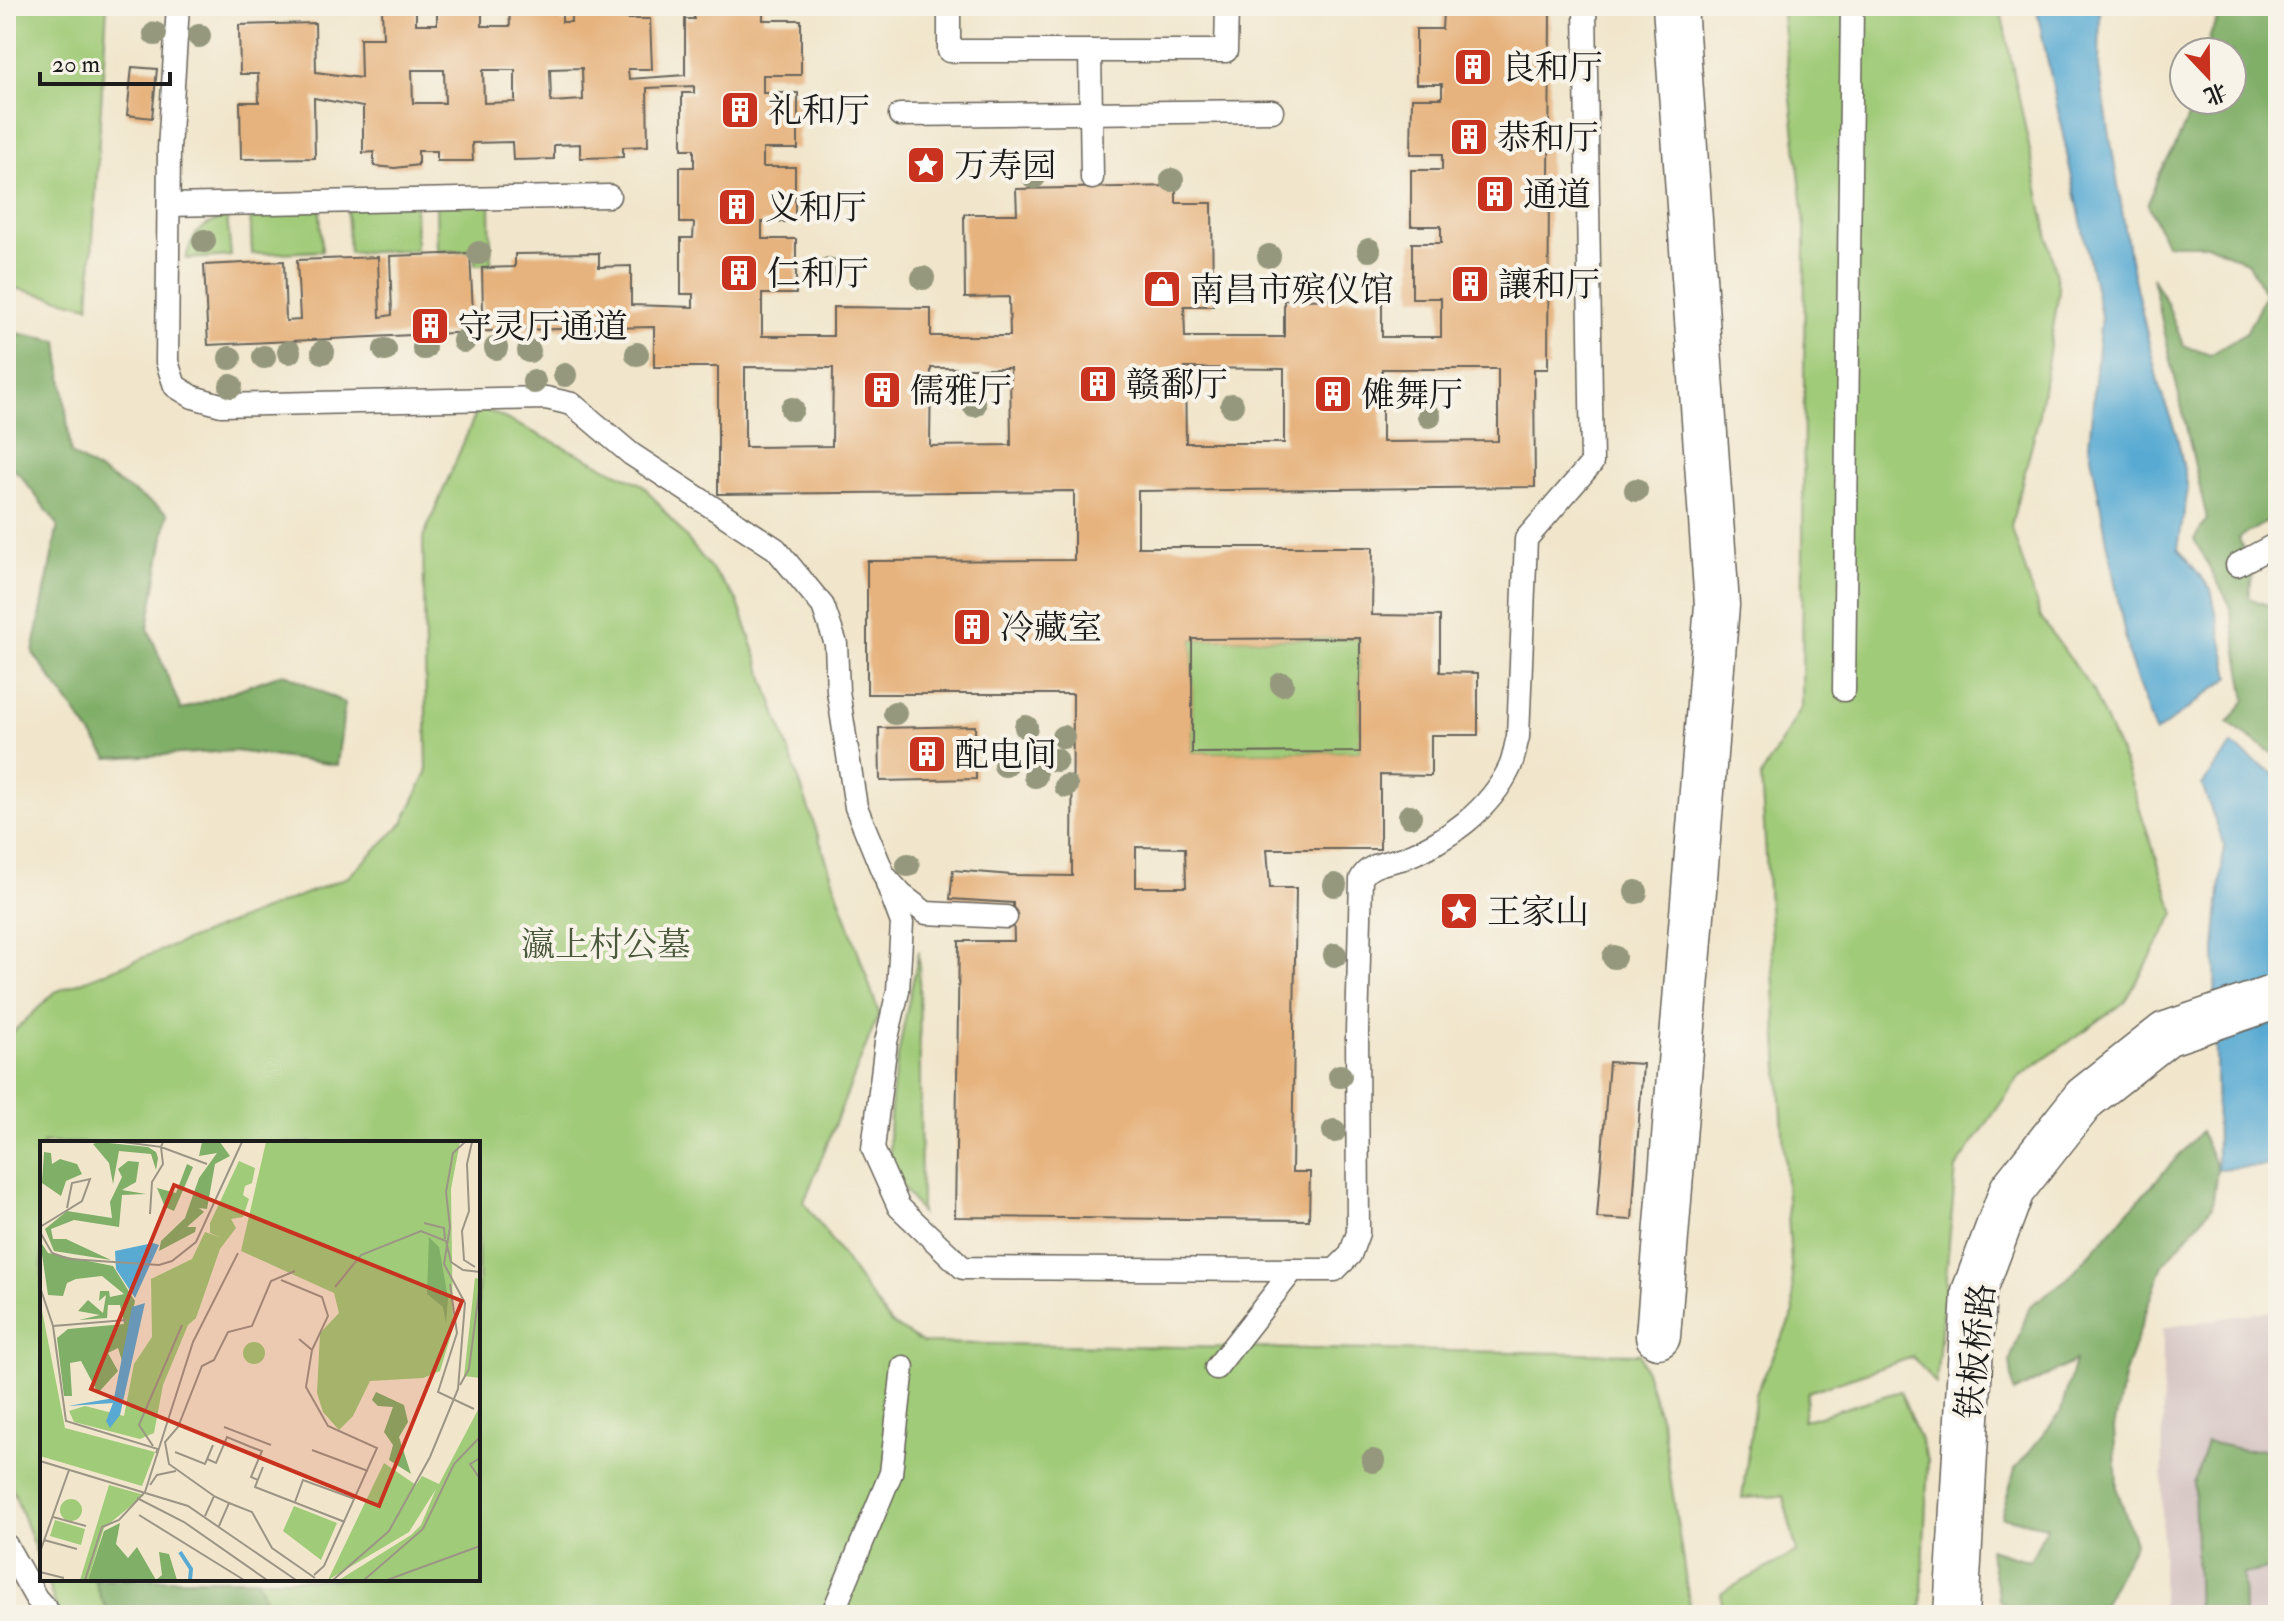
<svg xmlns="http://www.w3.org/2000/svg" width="2284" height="1621" font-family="'IM FELL Double Pica','Noto Serif SC',serif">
	<rect width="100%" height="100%" fill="#f7f3e8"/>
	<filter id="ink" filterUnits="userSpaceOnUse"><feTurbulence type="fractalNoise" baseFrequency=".0125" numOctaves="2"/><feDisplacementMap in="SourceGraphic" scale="16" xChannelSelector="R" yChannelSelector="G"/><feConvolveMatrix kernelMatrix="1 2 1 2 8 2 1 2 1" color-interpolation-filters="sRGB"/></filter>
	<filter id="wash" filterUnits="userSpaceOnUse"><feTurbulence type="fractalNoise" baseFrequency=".006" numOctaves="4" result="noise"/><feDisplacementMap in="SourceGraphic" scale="32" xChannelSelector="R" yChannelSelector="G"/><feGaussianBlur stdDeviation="1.8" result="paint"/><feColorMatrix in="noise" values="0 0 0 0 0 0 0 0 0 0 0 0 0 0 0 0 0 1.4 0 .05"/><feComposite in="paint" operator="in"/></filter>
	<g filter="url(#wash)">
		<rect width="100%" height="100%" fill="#f1e6cc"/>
		<polygon fill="#d1bfbf" points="2278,1309 2278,1615 2162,1615 2163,1328"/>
		<g fill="#a0cb78" stroke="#5e744a" stroke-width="2">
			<polygon points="6,6 107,6 89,306 6,286"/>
			<polygon points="1781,6 2000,6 2059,291 2038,420 2011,526 2041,618 2092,689 2125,765 2175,914 2125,1002 2019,1077 1956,1168 1936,1384 1913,1357 1808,1392 1803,1421 1900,1391 1928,1460 1921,1615 1722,1615 1721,1593 1797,1552 1783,1496 1742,1498 1756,1393 1794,1312 1761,776 1802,707 1805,228"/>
			<polygon points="490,202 491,265 475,265 474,251 437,251 436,203"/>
			<polygon points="415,204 416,250 349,253 347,207"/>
			<polygon points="320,209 322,251 252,254 250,211"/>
			<path d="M227,217L231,256L186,259C192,232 200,225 227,217Z"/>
			<polygon points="479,406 643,485 737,600 879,1013 804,1202 890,1323 923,1343 1640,1354 1663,1429 1691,1615 59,1615 46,1579 478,1579 478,1143 42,1143 42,1568 6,1471 6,1039 55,992 348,877 403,823 427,773 423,538"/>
			<polygon points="1360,638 1360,752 1192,753 1192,639"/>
			<path d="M919,951L921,1213C913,1200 900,1186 894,1171C877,1129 910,999 919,951Z"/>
		</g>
		<g fill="#80af68" stroke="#4e6642" stroke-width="2">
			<polygon points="2223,6 2250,6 2278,15 2278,515 2239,538 2252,575 2249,598 2278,609 2278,757 2228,723 2246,700 2230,605 2194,539 2207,519 2152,277 2168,305 2183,345 2210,355 2246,333 2265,295 2249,263 2207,244 2166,244 2148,204 2159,174 2176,145 2195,100 2232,100 2232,52 2206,52 2211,33"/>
			<polygon points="6,331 58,341 71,454 168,513 148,628 181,710 284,673 345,703 337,765 235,751 108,758 33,653 58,525 20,475 6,462"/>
			<polygon points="2201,1131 2217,1169 2212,1207 2163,1264 2125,1373 2114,1428 2117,1489 2135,1543 2102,1607 2104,1615 2022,1615 1999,1600 1989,1549 2030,1561 2047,1526 2001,1517 2015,1469 2060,1414 2075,1361 2014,1393 2010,1360 2030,1306 2068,1278"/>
			<polygon points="2207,1442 2245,1450 2278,1449 2278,1568 2243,1574 2244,1615 2198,1615 2194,1484"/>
			<polygon points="94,1579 256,1579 272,1615 113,1615 103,1602"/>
		</g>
		<g fill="#58aad3" stroke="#3a6378" stroke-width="2">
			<polygon points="2036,6 2100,6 2099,69 2131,265 2159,386 2177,436 2188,489 2178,548 2211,589 2230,677 2155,733 2129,657 2089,445 2101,316"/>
			<polygon points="2232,745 2278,777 2278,1150 2266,1166 2217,1169 2215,949 2224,845 2202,785"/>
		</g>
		<g id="blocks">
			<g fill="#e6b27d" fill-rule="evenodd">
				<path d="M416,6V24H437V6H482V26H510L509,6H562V22H571V6H627V19H650L652,69H628L629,79L685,75V19H694V6H763V20H801V75H763V93H798V149H763V167H795V222H762V239H796V294H762V336H833V307L931,308V336H1010L1009,297L965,298L964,214H1017L1016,189L1176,186V203H1212L1213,306H1184L1185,337H1284V300L1382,299V337H1441V298H1412V243H1441V226H1411V170H1442V154H1411L1412,98H1442V84H1416V29H1442L1443,12H1416L1415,6H1550L1548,369H1534L1535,487L1138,491V547H1373L1372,615L1440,616V672L1478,673V735H1431V776L1380,775V849H1267L1270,888H1296L1292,1172H1310L1309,1220L955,1217L959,941H1014L1013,903L950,899L953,870L1012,875L1072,876L1073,694H867V561L1074,560V491L718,494V367H654V327L513,330L208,345L204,265L284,261L286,321L300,320L297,260L378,257L380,317L392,315L390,256L470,253L473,312H483L482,268L515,267V254L599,253V267L631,266V305L693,307V294H681V238H693L694,223H680V167H694V149H682V93H694V86L647,88L648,146L623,147V157L580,158V144L554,145V159L513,160L512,142L472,143L473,161H437V151H418V165L395,168L374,166V152L363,153V107L314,98L315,158L241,159L240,102H259L258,74H240L239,25L315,23L316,72L361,78L360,38H383L382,7ZM582,68L583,100L551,102L550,69ZM412,70H444L445,103H413ZM483,70H515V102L484,103ZM745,367L833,368L832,446L745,447ZM931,368H1010L1011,445L930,446ZM1185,368L1284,369V443H1186ZM1382,369H1498V441L1382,442ZM1360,638V752L1192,753V639ZM1136,847L1185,848L1186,887H1136Z"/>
				<polygon points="132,67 157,69 152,118 127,115"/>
				<polygon points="975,726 976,779 880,781 879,728"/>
				<polygon points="1609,1062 1643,1064 1632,1220 1597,1218"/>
			</g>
		</g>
	</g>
	<g filter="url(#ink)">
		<use href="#blocks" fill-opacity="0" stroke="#67635a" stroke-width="2"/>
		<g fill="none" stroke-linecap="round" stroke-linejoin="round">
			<g stroke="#67635a" stroke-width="25">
				<g id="service">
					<polyline points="178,6 169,149 167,362 175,386 193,397 221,405 546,398 572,404 631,454 776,549 823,606 836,644 838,691 856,807 884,875 902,895 926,913 1006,917"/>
					<polyline points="949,6 949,51 1226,51 1227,6"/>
					<polyline points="1090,51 1092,178"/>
					<polyline points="900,115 1272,111"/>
					<polyline points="169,205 609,196"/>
					<polyline points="2237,565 2278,543"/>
					<polyline points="1844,690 1852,6"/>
					<polyline points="887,883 902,923 898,991 886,1042 873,1149 899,1207 963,1268 1293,1270"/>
					<path d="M1216,1368L1293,1270H1335L1350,1255L1358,1233L1357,1032L1361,879C1369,863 1388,863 1404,858C1447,841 1490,810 1510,767C1514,758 1515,747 1518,737L1526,539L1592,463L1585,6"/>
					<polyline points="6,1545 36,1598 51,1615"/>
					<polyline points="832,1615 891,1473 903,1367"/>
				</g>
			</g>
			<g stroke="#67635a" stroke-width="47">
				<polyline id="minor" points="1658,1336 1717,605 1675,6"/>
			</g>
			<g stroke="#67635a" stroke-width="47">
				<polyline id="tertiary" points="1956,1615 1974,1292 2012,1190 2085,1098 2166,1034 2278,996"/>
			</g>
			<use href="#service" stroke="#fff" stroke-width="22"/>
			<use href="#minor" stroke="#fff" stroke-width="44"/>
			<use href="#tertiary" stroke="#fff" stroke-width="44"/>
		</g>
		<g fill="#95987d">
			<circle cx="155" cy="34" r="12"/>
			<circle cx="199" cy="36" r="12"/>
			<circle cx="1034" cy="177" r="12"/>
			<circle cx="1172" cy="180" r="12"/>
			<circle cx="204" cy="241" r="12"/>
			<circle cx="1369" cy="250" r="12"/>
			<circle cx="479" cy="253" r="12"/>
			<circle cx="1269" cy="256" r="12"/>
			<circle cx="828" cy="269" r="12"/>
			<circle cx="923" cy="278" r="12"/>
			<circle cx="464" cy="341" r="12"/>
			<circle cx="424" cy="348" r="12"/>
			<circle cx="496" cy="348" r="12"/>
			<circle cx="385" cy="350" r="12"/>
			<circle cx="529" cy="351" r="12"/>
			<circle cx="289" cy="352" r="12"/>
			<circle cx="323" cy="352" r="12"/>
			<circle cx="637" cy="354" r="12"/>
			<circle cx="264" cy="357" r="12"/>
			<circle cx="230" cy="358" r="12"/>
			<circle cx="565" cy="375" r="12"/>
			<circle cx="534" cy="382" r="12"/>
			<circle cx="231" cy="386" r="12"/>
			<circle cx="974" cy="405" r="12"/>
			<circle cx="1232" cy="405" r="12"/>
			<circle cx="792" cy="409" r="12"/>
			<circle cx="1429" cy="416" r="12"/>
			<circle cx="1636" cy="490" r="12"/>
			<circle cx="1282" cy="684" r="12"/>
			<circle cx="895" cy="713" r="12"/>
			<circle cx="1026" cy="727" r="12"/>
			<circle cx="1063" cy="737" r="12"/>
			<circle cx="1056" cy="760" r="12"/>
			<circle cx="1005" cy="765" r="12"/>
			<circle cx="1035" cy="776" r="12"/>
			<circle cx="1066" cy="786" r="12"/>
			<circle cx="1410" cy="816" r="12"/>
			<circle cx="908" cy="865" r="12"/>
			<circle cx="1335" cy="885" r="12"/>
			<circle cx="1636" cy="892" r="12"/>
			<circle cx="1335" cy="955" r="12"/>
			<circle cx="1614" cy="957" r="12"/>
			<circle cx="1340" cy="1076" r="12"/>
			<circle cx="1334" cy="1131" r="12"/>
			<circle cx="1373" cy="1461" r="12"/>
		</g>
	</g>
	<defs>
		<g id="building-square" transform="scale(2)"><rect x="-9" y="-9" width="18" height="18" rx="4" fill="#c8321e" stroke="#f7f3e8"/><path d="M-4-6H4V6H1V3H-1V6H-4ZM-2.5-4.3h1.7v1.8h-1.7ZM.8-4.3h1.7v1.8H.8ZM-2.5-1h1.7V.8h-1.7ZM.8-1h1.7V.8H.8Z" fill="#fff"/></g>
		<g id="sight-square" transform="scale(2)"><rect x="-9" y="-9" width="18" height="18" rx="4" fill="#c8321e" stroke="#f7f3e8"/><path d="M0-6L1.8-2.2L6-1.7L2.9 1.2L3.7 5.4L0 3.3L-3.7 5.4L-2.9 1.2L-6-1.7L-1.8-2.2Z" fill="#fff"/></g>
		<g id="shop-square" transform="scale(2)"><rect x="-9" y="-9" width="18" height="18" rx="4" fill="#c8321e" stroke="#f7f3e8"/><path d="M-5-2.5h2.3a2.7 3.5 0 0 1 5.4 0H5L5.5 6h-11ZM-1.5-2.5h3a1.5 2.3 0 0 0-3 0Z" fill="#fff"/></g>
	</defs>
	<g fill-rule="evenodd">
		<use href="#building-square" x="1473" y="67"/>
		<use href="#building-square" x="740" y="110"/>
		<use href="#building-square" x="1469" y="137"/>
		<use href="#sight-square" x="926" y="165"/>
		<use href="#building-square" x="1495" y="194"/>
		<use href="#building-square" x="737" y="207"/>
		<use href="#building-square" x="739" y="273"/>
		<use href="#building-square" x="1470" y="284"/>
		<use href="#shop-square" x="1162" y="289"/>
		<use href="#building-square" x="430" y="326"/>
		<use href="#building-square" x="1098" y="384"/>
		<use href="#building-square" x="882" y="390"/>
		<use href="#building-square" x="1333" y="394"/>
		<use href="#building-square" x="972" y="627"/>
		<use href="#building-square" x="927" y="754"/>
		<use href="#sight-square" x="1459" y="911"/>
	</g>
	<g text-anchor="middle" stroke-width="8" stroke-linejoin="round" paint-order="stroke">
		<g font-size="34" fill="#1c1c1c" stroke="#f7f3e8" text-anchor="start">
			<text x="1501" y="79">良和厅</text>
			<text x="768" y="122">礼和厅</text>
			<text x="1497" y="149">恭和厅</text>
			<text x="954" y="177">万寿园</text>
			<text x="1523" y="206">通道</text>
			<text x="765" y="219">义和厅</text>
			<text x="767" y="285">仁和厅</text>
			<text x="1498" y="296">讓和厅</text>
			<text x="1190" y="301">南昌市殡仪馆</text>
			<text x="458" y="338">守灵厅通道</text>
			<text x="1126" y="396">赣鄱厅</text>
			<text x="910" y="402">儒雅厅</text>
			<text x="1361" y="406">傩舞厅</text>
			<text x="1000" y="639">冷藏室</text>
			<text x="955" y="766">配电间</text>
			<text x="1487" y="923">王家山</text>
		</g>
		<g font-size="34" fill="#4a593c" stroke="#f7f3e8">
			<text x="606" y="956">瀛上村公墓</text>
		</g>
		<g font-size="34" fill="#1c1c1c" stroke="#f7f3e8">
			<text transform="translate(1975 1351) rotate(-84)" y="12">铁板桥路</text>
		</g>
	</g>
	<g transform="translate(40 1141)">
		<rect width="440" height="440" fill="#f1e6cc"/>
		<path d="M226,1H420L411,48L413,187L400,230L383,237L330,240L313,275L299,289L283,271L277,252L280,192L299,172L294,152L201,110ZM199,20L215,27L212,42L205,45L203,54L209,58L203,76L191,78L196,87L180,108L156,177L148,184L123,244L114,292L100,298L34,281L29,270L45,265L84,275L94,223L112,196L111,138L152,118L165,91L182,97L170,92V82ZM435,137L440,138V237L424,235ZM0,159L25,287L115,311L102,345L0,315ZM203 212a11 11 0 1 1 22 0a11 11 0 1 1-22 0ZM440,265V439H299L371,394L381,384L396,348L369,391L288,439L344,322L376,344L382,335L399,343ZM69,344L104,354L64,387L48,439H40ZM20 369a11 11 0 1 1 22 0a11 11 0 1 1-22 0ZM254,365L297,382L281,419L243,390ZM15,379L45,388L41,404L10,395Z" fill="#a0cb78"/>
		<path d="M59,1L108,6L116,11L118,17L116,29L111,13L79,10L73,43L69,22L53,3ZM162,1H180L190,15L175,23L167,68L159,67L164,71L147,86H156L155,91L119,110L121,100L145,77L159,37L177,12L159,15ZM4,11L11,12L12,23L20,18L37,23L42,33L26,40L21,55L2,42ZM88,20L99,21L96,41L82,49L106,53L82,54L79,86L34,79L11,88L13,98H26L71,119L14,110L5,88L27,70L72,77L70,61L82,36L78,28ZM147,23L153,26L134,70L125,66L117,47L136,52ZM389,96L399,106L408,157L406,182L403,166L387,153ZM0,100L8,112L73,125L95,160L82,220L78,207L68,212L78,230L58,252L41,220L30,222L32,255H24L17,197L28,188L84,183L80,164H68L67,177L39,179L60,174L38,170L48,159L63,172L66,154L59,160L60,150H69L70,156L84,153L62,135L36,138L27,142L23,155L8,154ZM336,251L364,264L368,281L359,296L371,333L349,319L353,304L344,291L353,266L338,265L332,259ZM80,382L76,403L88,417L97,406L116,439L122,434L119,411L129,413L137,439H48L64,390Z" fill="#80af68"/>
		<path d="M113,102L119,104L95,157L76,128L75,110ZM105,162L80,274L70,287L66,280L73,262L28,265L74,257L92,166Z" fill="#58aad3"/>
		<path fill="none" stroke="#58aad3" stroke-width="4" d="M140,411L151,428L150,439"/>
		<path fill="none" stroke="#9c9586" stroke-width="2" d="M83,1L121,6L123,1M432,1L427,23L429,70L422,90L424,119L435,126M110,73L112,41L123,23L121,6L167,23M384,82L404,87L405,98M0,86L42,60L50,38L32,42L27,67M0,91L12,112L29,118L119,124L132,120L156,101L202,1M241,139L282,156L288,175L272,209M410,143L417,192L398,251L434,268M0,146L13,185L26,280L118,308L116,312M295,146L321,114L381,90L406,100L411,121L423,129L440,131M13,185L86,179M259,198L272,209L266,246L288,285L337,307L284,425L274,434M420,244L429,228L440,143M184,286L231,304M113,305L99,284L142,184M272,309L328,330M135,311L165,323L173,304M440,317L430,323L440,338M167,318L176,322L187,296L211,306L222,310L211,336L218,339M0,320L148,365L256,439M223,326L215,346L305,381M110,344L117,334L136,330M174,355L129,323L125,301L138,286L162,225L174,219L188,191L212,185L231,140L255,130M97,357L144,381L227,439M255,361L263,339L315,358M189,362L212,371L232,407L275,437M99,374L204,439M165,375L174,355L189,362L179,385M13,376L46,385M4,399L37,408M0,411L29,329M0,431L24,437M45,439L62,386L79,379L105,351L153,201L198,112M293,439L349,390L390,316L418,248L425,162L404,123L410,86L406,51L413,12L425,1M324,439L383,388L414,323L440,296M347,439L440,405"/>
		<path fill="#c8321e" fill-opacity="0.15" stroke="#c8321e" stroke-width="4" d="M134,44L422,160L339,365L51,248Z"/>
		<rect width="440" height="440" fill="none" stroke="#1c1c1c" stroke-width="4"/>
	</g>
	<rect width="2284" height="1621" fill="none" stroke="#f7f3e8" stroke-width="32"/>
	<g transform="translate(2208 76) rotate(158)"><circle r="38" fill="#f7f3e8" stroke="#9f9d96" stroke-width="2"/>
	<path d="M0-6L14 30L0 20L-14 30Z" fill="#c8321e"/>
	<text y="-12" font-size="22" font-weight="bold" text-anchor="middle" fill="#1c1c1c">北</text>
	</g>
	<path d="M40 72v12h130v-12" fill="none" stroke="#1c1c1c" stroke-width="4"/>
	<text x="52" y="72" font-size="24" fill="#1c1c1c" stroke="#f7f3e8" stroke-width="6" paint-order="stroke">20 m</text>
</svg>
